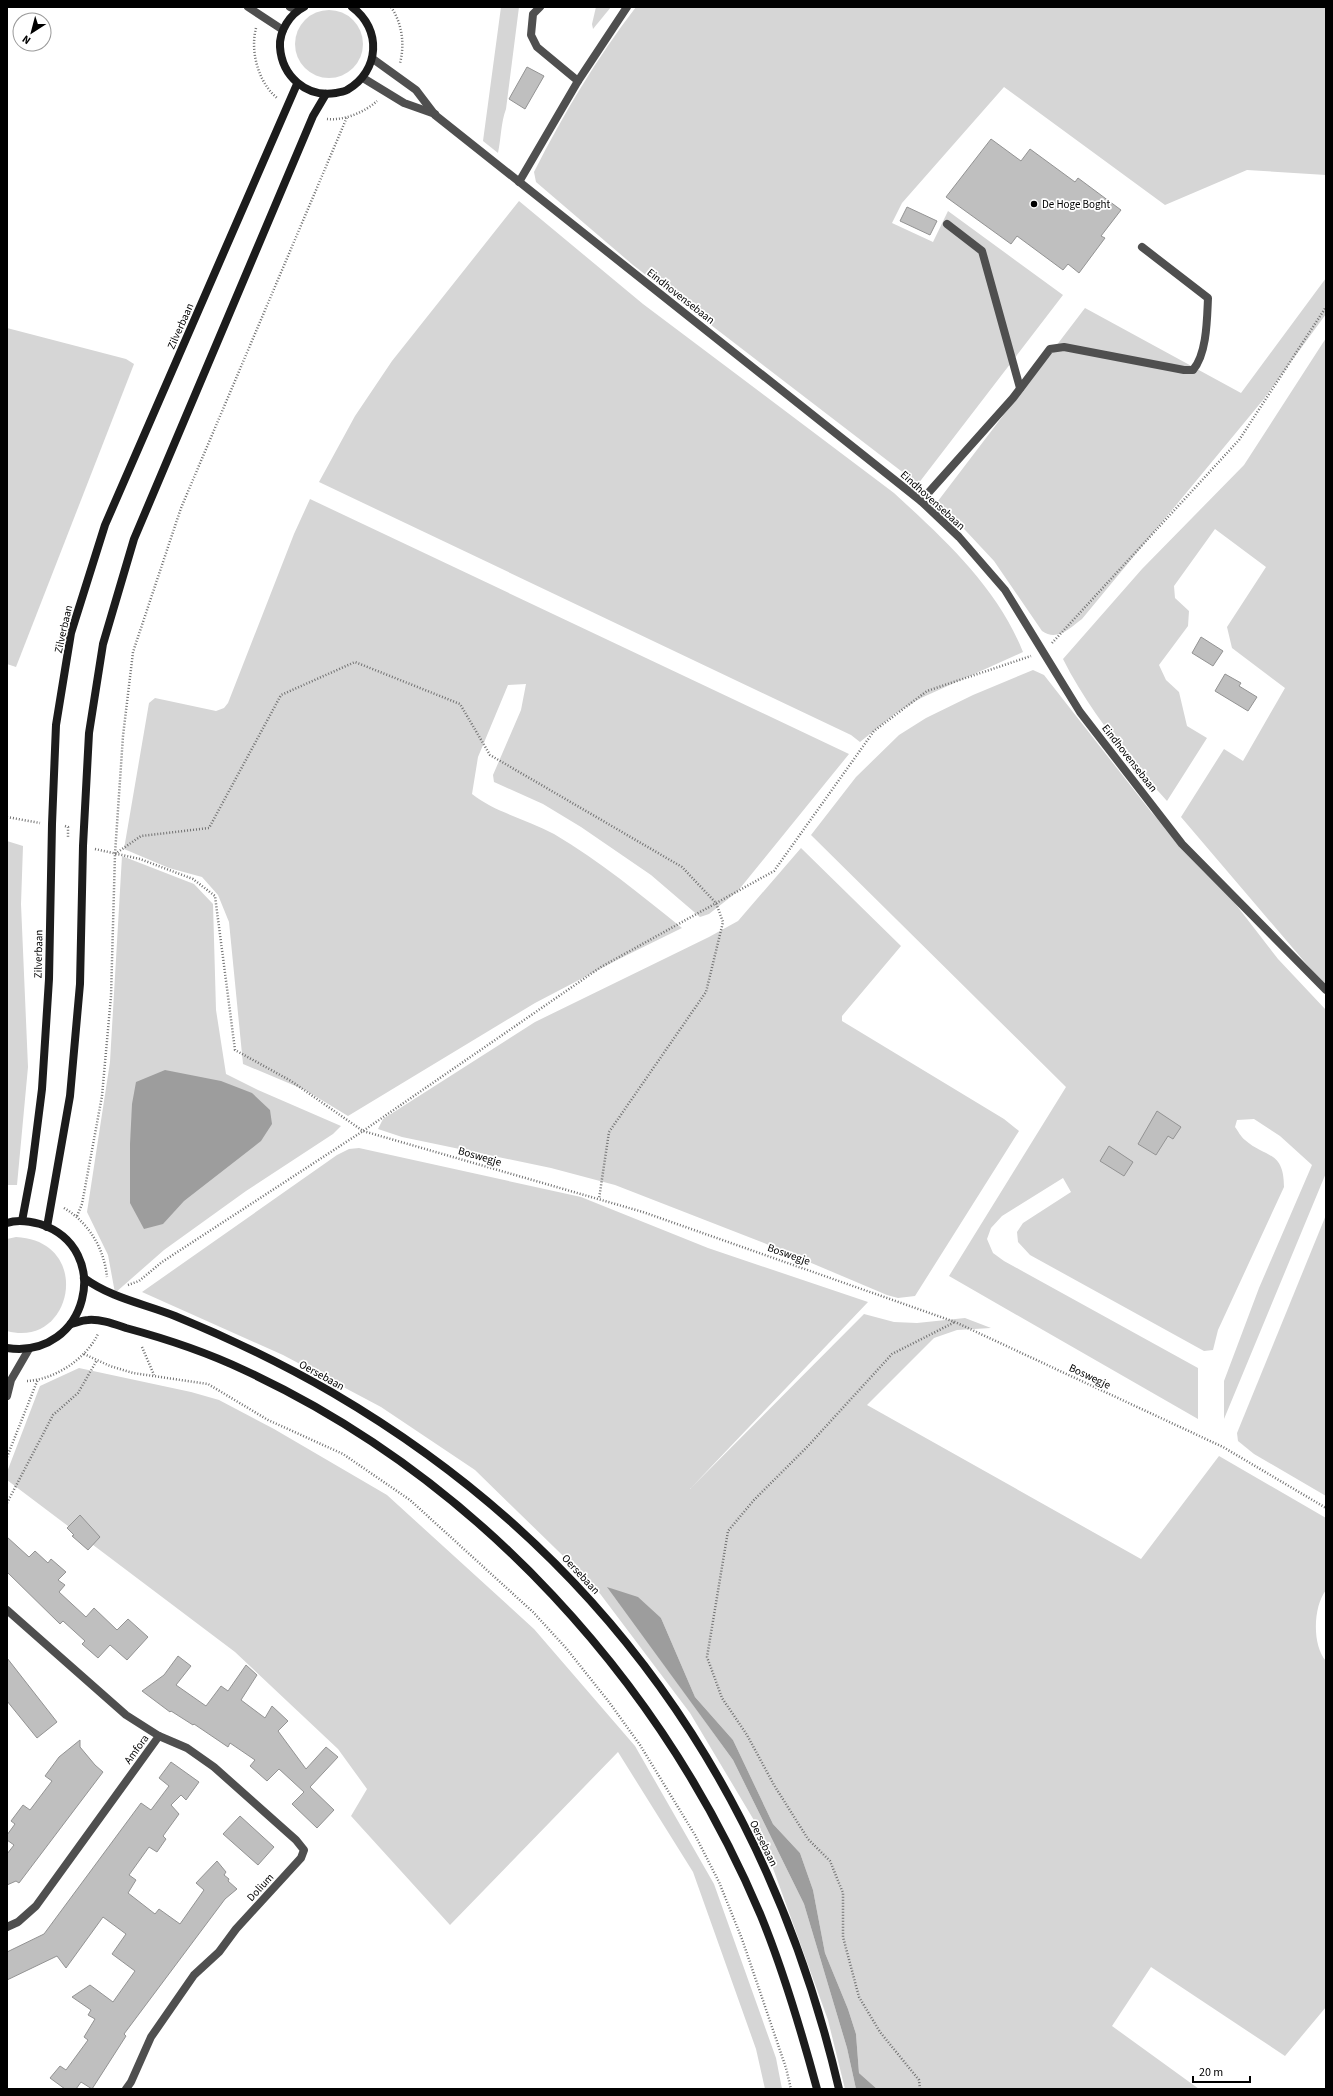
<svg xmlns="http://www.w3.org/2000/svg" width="1333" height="2096" font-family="'Source Sans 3',sans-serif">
	<rect width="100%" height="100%" fill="#fff"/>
	<g fill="#d6d6d6">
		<path d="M501,7H519L506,109C501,122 501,138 498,153L483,141Z"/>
		<polygon points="596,7 611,7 593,29 592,24"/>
		<path d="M636,7H1326V175L1247,170L1165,205L1004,87L902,203L892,223L933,242L948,211L1063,295L918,484L633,265L536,182L534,172C564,113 596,59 636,7Z"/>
		<circle cx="329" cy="44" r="34"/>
		<path d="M519,201L643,304L894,493C944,539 997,587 1023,652L921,698L896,713L860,742L851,735L319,482L355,416L392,361Z"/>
		<path d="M1326,278V314L1263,400L1082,619C1070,628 1057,642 1042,631L994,561L938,501L1085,308L1241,393Z"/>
		<polygon points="7,328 126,359 134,364 16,667 7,664"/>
		<path d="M1326,338V987L1181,817L1224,749L1243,761L1285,688L1232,648L1227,627L1266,567L1215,529L1174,586L1175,598L1189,611L1188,626L1159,665L1166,680L1179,692L1187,726L1207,738L1167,801C1128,758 1089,711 1063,659L1142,569L1244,465Z"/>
		<path d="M310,499L849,754L737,892L709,914L700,917L651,875L581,827L543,804L494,782L493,775L521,710L526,684L508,685L478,757L472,794C496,813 527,819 554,834C600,861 641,895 682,928L619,959L535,1003L348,1116L305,1090L243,1064L229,922L218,895L202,877L169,868L124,849L149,703L155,698L216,711L224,708L228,703L294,534Z"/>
		<path d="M1033,670L1044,675L1152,813L1203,862L1278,959L1326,1010V1173L1224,1419V1381L1259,1288L1312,1165L1280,1136L1254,1119L1237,1120L1235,1127C1238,1131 1241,1137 1245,1140C1265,1158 1284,1150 1284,1187L1218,1330L1213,1350L1204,1351L1030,1255L1018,1242L1017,1232L1023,1223L1071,1192L1063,1178L1002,1216L991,1228L987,1239L993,1253L1004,1261L1198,1368V1419L949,1276L1066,1087L811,835L856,777L899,735L926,718L973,695Z"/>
		<polygon points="7,841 23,846 21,904 28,1067 17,1185 7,1185"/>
		<polygon points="801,848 901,946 842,1016 842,1021 1004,1119 1019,1131 915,1296 898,1298 887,1295 764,1243 615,1185 551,1168 402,1137 378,1129 383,1119 535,1022 709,937 738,921"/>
		<polygon points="122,856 194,884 213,904 216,1010 226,1074 258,1090 341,1126 333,1134 246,1191 164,1250 115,1293 108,1255 87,1212 110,1062"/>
		<path d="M359,1148L581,1197L708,1248L868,1302L690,1489L864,1314L894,1322L917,1323L965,1318L991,1328L957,1330L934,1338L867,1405L1141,1559L1219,1456L1326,1518V1590C1313,1607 1312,1645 1326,1661V2007L1285,2056L1151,1967L1112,2026L1199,2089H877L859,2073L856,2034L848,2009L825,1953L813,1890L800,1853L773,1824L733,1740L695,1697L661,1618L608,1587L733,1760L804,1904L847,2048L856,2089H845L828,2020L758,1827L690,1713L595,1587L475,1470L381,1407L283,1355L142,1292L337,1155L349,1149Z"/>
		<polygon points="1326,1215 1326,1496 1254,1454 1238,1441 1237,1433"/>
		<path d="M16,1237C94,1241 73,1349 7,1331V1239Z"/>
		<polygon points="79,1368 191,1392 219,1400 274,1429 387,1495 534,1629 635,1746 714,1884 776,2058 782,2089 765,2089 756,2049 693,1872 618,1752 450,1925 351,1816 367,1789 338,1749 235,1652 7,1480 7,1472 40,1386"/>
	</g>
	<g fill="#9d9d9d">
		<polygon points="165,1070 221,1081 252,1093 270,1110 272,1124 261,1141 184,1201 163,1224 144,1229 130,1203 130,1144 132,1104 136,1082"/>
		<polygon points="607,1587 638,1597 661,1618 695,1697 733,1740 773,1824 800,1853 813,1890 825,1953 848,2009 856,2034 859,2073 877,2089 856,2089 847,2048 804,1904 733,1760"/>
	</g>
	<g fill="#bfbfbf" stroke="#939393">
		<polygon points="527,67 544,76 525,109 509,99"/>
		<polygon points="991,139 1021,161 1030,149 1075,182 1078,178 1121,210 1101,236 1105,238 1079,273 1068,264 1063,270 1017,236 1011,244 946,197"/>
		<polygon points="907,207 937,221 930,235 900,221"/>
		<polygon points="1201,637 1223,651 1213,666 1192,653"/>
		<polygon points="1225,674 1241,683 1239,686 1257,697 1248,711 1215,691"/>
		<polygon points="1157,1111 1181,1127 1173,1139 1168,1136 1156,1155 1138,1144"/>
		<polygon points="1109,1146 1133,1162 1124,1176 1100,1161"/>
		<polygon points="80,1515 100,1537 88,1550 72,1536 74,1535 67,1528"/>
		<polygon points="7,1537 29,1557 35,1551 48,1563 51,1559 66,1572 58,1580 65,1585 59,1592 86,1617 94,1608 117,1630 128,1619 148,1637 127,1660 110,1645 98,1658 82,1644 85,1641 63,1621 60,1624 7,1572"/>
		<polygon points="178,1656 191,1666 176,1685 206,1706 221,1686 228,1691 246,1665 257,1675 241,1700 265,1718 272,1706 288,1721 278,1731 306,1769 326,1747 338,1757 310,1787 334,1810 317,1828 292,1804 304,1792 279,1769 267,1781 250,1766 255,1760 230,1743 228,1747 194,1724 193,1725 171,1711 170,1712 142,1691 164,1675"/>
		<polygon points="7,1658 57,1722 37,1738 7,1701"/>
		<polygon points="80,1740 80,1747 95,1765 103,1772 19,1883 16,1881 7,1885 7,1854 14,1845 7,1840 7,1835 15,1824 11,1821 23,1805 30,1810 52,1781 45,1776 59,1757"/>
		<polygon points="171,1762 199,1782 186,1800 181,1795 171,1805 179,1814 163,1836 166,1839 157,1852 149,1847 129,1875 136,1880 128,1893 155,1914 159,1909 180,1924 204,1890 196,1883 217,1861 226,1872 224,1875 229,1879 228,1881 237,1889 225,1899 124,2034 126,2036 92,2089 81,2082 76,2089 65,2089 50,2078 60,2066 66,2070 88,2040 84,2037 95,2019 88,2015 91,2010 72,1997 90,1985 113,2002 135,1971 112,1954 126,1934 103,1917 66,1968 57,1956 7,1980 7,1952 44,1934 141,1803 151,1810 169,1786 159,1778"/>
		<polygon points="240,1816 274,1847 258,1865 223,1834"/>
	</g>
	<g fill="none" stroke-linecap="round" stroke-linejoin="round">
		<g stroke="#717171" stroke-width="2.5" stroke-dasharray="1 2" stroke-linecap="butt">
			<path d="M391,7C402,23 405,44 400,63"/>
			<path d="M256,28C250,51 258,82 277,98"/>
			<path d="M327,119C344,121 365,112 377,101"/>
			<polyline points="1052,643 1239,440 1326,307"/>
			<polyline points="7,817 40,823"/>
			<polyline points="65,826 68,827 68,838"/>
			<polyline points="95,849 140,859 193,879 215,896 235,1050 291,1081 363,1131 643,1212 955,1322 1223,1447 1326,1508"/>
			<polyline points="115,854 141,836 209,828 281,695 355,662 460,704 490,755 682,867 716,903 723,922 706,992 609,1132 599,1199"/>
			<path d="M64,1208C89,1223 104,1248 107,1277"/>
			<polyline points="77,1216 82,1204 102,1096 111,996 115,854 123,736 133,652 181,508 347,117"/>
			<polyline points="128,1285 139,1281 162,1262 363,1131 601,967 774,871 874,731 927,691 1031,656"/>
			<polyline points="142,1347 154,1375"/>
			<polyline points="84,1354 110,1366 133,1373 208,1384 268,1420 343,1454 410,1500 533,1612 566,1648 609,1702 640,1745 695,1835 719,1882 742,1939 786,2068 791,2089"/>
			<path d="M27,1381C54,1380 86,1359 98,1334"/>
			<polyline points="7,1457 38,1379"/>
			<polyline points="7,1503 53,1415 78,1393 97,1360"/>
			<polyline points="920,2089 919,2080 880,2032 859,1997 843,1937 843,1893 830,1861 808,1839 774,1785 747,1735 722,1698 707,1657 728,1531 754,1500 808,1446 892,1354 955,1322"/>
		</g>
		<g stroke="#4f4f4f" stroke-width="8">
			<polyline points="578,81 627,7"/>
			<polyline points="519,182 578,81 537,47 531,35 533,14 540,7"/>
			<polyline points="947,224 982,251 1020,388"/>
			<path d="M921,501L1013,398L1050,349L1064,347L1184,370H1193C1207,354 1207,319 1208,298L1142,247"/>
		</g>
		<g stroke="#4f4f4f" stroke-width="8">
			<polyline points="248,7 283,30"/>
			<polyline points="290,7 297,10"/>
			<polyline points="373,59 416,90 435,115 921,501 959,537 1005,590 1080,712 1182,844 1326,990"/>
			<polyline points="363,78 404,103 435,114"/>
			<polyline points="7,1396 11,1380 29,1349"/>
			<polyline points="7,1610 126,1715 159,1736 36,1906 18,1922 7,1927"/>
			<polyline points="126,2089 131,2082 151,2037 194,1975 219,1952 236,1929 301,1858 304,1850 296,1840 214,1767 187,1748 159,1736"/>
		</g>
		<g stroke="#1c1c1c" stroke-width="8">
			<path d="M304,7C290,14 279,31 280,47C282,76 306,98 336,93C339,92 344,92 347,90C380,71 382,29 352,7"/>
			<polyline points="22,1221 32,1168 42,1089 49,979 52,824 56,725 71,633 105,525 297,84"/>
			<path d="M7,1223C18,1219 29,1221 40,1224C115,1248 88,1360 7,1348"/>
			<polyline points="47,1227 70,1096 80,984 83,846 89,733 103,644 134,539 313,116 326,94"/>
			<path d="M84,1278C111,1298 145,1304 175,1316C229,1338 283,1364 333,1393C601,1550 768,1787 839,2089"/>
			<path d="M71,1324C76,1323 82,1320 88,1320C101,1319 114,1324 126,1328C167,1339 206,1352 244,1370C477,1478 662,1681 761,1916C784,1972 801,2030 817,2089"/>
		</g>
	</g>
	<circle fill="#000" stroke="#fff" stroke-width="1.5" cx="1034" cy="204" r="4"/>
	<g text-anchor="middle" stroke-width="3.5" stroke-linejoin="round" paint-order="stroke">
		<g font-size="11" fill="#000" stroke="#fff" text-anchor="start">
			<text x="1042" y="208">De Hoge Boght</text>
		</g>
		<g font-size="11" fill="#000" stroke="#fff">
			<text transform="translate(681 296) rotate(38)" y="4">Eindhovensebaan</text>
			<text transform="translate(180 326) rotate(-66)" y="4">Zilverbaan</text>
			<text transform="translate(933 500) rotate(42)" y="4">Eindhovensebaan</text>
			<text transform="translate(63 629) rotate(-77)" y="4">Zilverbaan</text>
			<text transform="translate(1130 758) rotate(52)" y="4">Eindhovensebaan</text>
			<text transform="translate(38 954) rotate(-89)" y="4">Zilverbaan</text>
			<text transform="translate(480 1156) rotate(16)" y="4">Boswegje</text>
			<text transform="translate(789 1254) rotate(19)" y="4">Boswegje</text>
			<text transform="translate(322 1375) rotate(29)" y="4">Oersebaan</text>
			<text transform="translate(1090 1376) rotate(25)" y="4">Boswegje</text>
			<text transform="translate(581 1574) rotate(47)" y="4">Oersebaan</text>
			<text transform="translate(136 1749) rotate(-54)" y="4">Amfora</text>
			<text transform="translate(764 1843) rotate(64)" y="4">Oersebaan</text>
			<text transform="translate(260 1887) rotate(-47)" y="4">Dolium</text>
		</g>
	</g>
	<rect width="1333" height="2096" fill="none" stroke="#000000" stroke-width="16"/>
	<g transform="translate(32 32) rotate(216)"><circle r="19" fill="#ffffff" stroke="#999999"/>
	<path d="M0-3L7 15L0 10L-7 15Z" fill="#000000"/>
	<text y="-6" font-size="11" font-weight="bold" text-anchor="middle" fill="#000000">N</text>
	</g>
	<path d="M1193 2076v6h57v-6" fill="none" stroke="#000000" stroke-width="2"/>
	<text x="1199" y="2076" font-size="12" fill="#000000" stroke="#ffffff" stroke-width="3" paint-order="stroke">20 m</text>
</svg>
